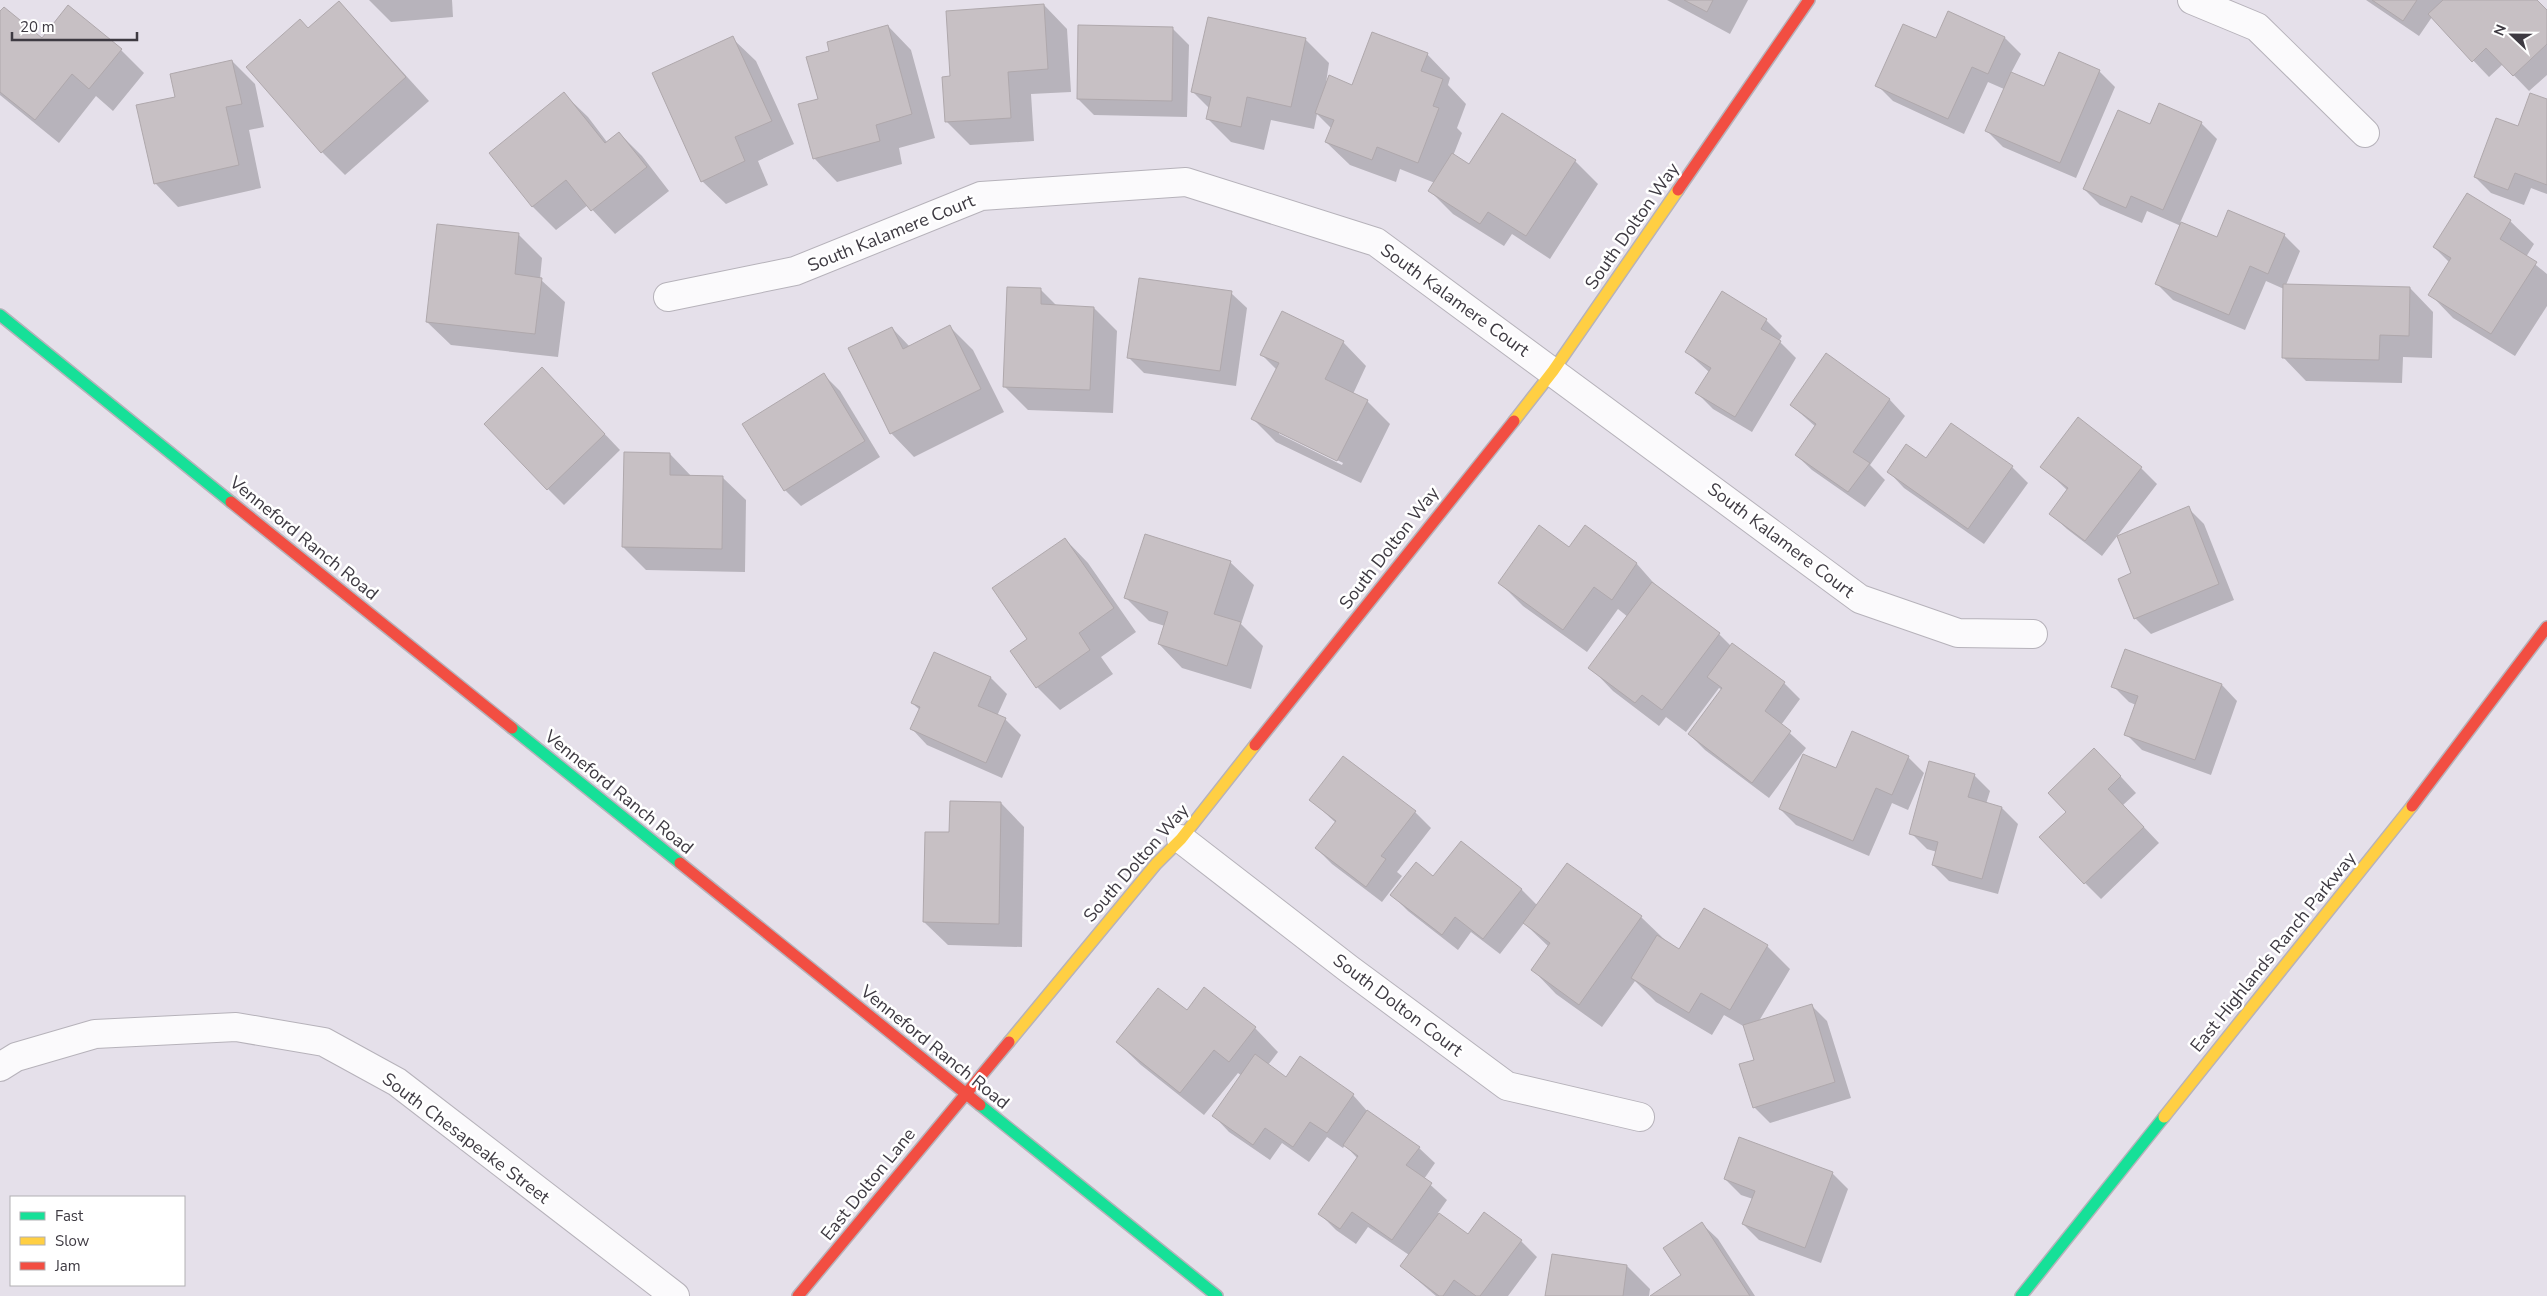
<svg xmlns="http://www.w3.org/2000/svg" width="2547" height="1296" font-family="'Nunito Sans',sans-serif">
	<rect width="100%" height="100%" fill="#e5e0ea"/>
	<g fill="#0003" fill-rule="evenodd">
		<polygon points="369,0 452,0 453,17 391,22"/>
		<polygon points="1667,0 1748,0 1730,34"/>
		<polygon points="2366,0 2537,0 2547,11 2547,75 2529,91 2503,64 2489,77 2432,17 2419,36"/>
		<polygon points="339,2 429,101 345,175 322,152 308,29"/>
		<polygon points="1044,5 1067,29 1071,92 1031,94 1034,141 970,145 946,121 951,78"/>
		<polygon points="1949,12 2005,38 2021,54 2011,73 2045,88 2099,71 2115,87 2076,178 2003,147 1987,131 2004,89 1988,82 1964,134 1893,101 1877,85 1936,39"/>
		<polygon points="0,13 42,39 121,50 144,73 113,111 96,96 59,143 0,95"/>
		<polygon points="1209,18 1306,40 1329,63 1325,90 1353,86 1427,54 1450,78 1448,85 1466,104 1457,128 1462,133 1453,156 1469,166 1575,161 1598,184 1550,259 1512,234 1504,246 1453,214 1430,191 1435,183 1400,169 1396,182 1350,165 1326,142 1332,129 1317,114 1314,129 1271,120 1264,150 1231,142 1208,119 1210,109 1193,92"/>
		<polygon points="888,26 911,50 935,138 899,148 902,164 837,182 814,158 831,52"/>
		<polygon points="1173,29 1189,45 1187,117 1094,115 1078,99"/>
		<polygon points="732,38 756,61 794,144 758,161 768,185 726,204 702,181"/>
		<polygon points="232,61 255,84 264,127 249,130 261,188 178,207 155,183 176,98"/>
		<polygon points="564,94 588,117 607,142 619,133 642,156 669,191 615,234 588,205 556,230 533,207 491,153"/>
		<polygon points="2547,100 2547,194 2531,188 2524,205 2491,193 2475,177 2518,128"/>
		<polygon points="2201,123 2217,139 2180,223 2218,239 2284,235 2300,251 2286,285 2410,288 2433,312 2432,358 2403,357 2402,383 2306,381 2283,357 2284,289 2266,281 2245,330 2173,300 2157,284 2181,226 2147,211 2142,223 2100,205 2084,189 2151,126"/>
		<polygon points="2510,221 2534,244 2526,257 2547,274 2547,306 2515,356 2453,318 2430,294 2450,263 2434,247"/>
		<polygon points="519,235 542,258 540,279 565,302 558,357 451,345 427,322"/>
		<polygon points="1041,290 1057,306 1094,308 1117,331 1113,413 1028,410 1004,386"/>
		<polygon points="1231,293 1247,308 1236,386 1144,373 1128,357"/>
		<polygon points="1766,320 1782,336 1779,341 1796,358 1752,432 1713,409 1697,393 1709,372 1687,352"/>
		<polygon points="950,327 973,350 1004,412 914,457 891,433 892,328 910,347"/>
		<path d="M1343,342L1366,366L1353,394L1367,401L1390,424L1361,483L1276,442L1253,419L1277,370L1262,355ZM1279,431L1343,463L1342,465L1279,434Z"/>
		<polygon points="1826,355 1890,400 1905,416 1870,465 1885,480 1865,507 1812,470 1796,455 1816,427 1791,405"/>
		<polygon points="824,375 840,391 880,457 801,506 785,490"/>
		<polygon points="558,385 620,450 564,505 548,489"/>
		<polygon points="670,454 692,477 722,477 746,500 745,572 646,570 623,547"/>
		<polygon points="1926,460 2012,467 2028,483 1984,544 1904,488 1889,472"/>
		<polygon points="2042,466 2141,468 2157,484 2102,556 2067,529 2051,514 2068,491"/>
		<polygon points="2188,508 2204,524 2234,600 2151,634 2135,618 2133,574"/>
		<polygon points="1585,527 1637,564 1659,589 1719,634 1731,646 1784,683 1800,699 1781,725 1806,748 1769,798 1705,750 1689,734 1722,690 1719,688 1686,732 1666,717 1659,726 1613,691 1590,667 1628,617 1618,609 1587,652 1523,606 1500,583 1570,549"/>
		<polygon points="1065,539 1088,563 1136,632 1101,657 1113,674 1060,710 1037,687 1029,639"/>
		<polygon points="1230,562 1254,585 1241,624 1263,646 1251,689 1182,668 1159,644 1165,626 1149,621 1126,598"/>
		<polygon points="935,653 991,678 1007,694 997,716 1005,719 1021,735 1002,778 927,745 912,729 920,710 912,703"/>
		<polygon points="2222,685 2237,701 2211,775 2142,750 2126,734 2136,705 2129,702 2113,686"/>
		<polygon points="1908,757 1924,773 1908,810 1892,803 1869,856 1796,825 1780,809 1837,769"/>
		<polygon points="2110,765 2136,793 2123,805 2159,843 2101,899 2085,883 2068,812"/>
		<polygon points="1974,775 1990,791 1986,804 2002,808 2018,824 1998,894 1949,881 1933,865 1937,852 1927,849 1911,833"/>
		<polygon points="1311,800 1415,812 1431,828 1397,872 1402,876 1382,902 1332,864 1316,848 1336,823"/>
		<polygon points="1001,803 1024,827 1022,947 948,945 924,922 950,834"/>
		<polygon points="1461,843 1522,890 1538,906 1641,917 1665,940 1680,951 1767,946 1790,969 1759,1021 1811,1005 1827,1021 1851,1098 1770,1123 1754,1107 1756,1061 1745,1027 1724,1015 1712,1035 1656,1002 1635,981 1602,1027 1556,994 1533,970 1549,947 1524,923 1500,954 1471,932 1458,950 1408,911 1392,895 1434,878"/>
		<polygon points="1205,989 1255,1028 1278,1052 1268,1065 1286,1078 1353,1095 1368,1112 1419,1148 1435,1163 1424,1179 1447,1200 1438,1213 1468,1236 1521,1241 1537,1257 1508,1296 1436,1296 1401,1266 1409,1255 1368,1227 1356,1244 1336,1230 1320,1214 1358,1159 1345,1145 1343,1148 1327,1137 1309,1162 1282,1143 1270,1160 1229,1132 1214,1116 1242,1076 1238,1073 1204,1115 1141,1065 1117,1042 1187,1012"/>
		<polygon points="1832,1173 1848,1189 1821,1263 1759,1240 1743,1224 1753,1199 1741,1195 1725,1179"/>
		<polygon points="1702,1224 1718,1239 1755,1296 1652,1296 1683,1276"/>
		<polygon points="1627,1266 1650,1289 1649,1296 1547,1296"/>
	</g>
	<g fill="#c7c0c4" stroke="#afa8ac">
		<polygon points="1684,0 1713,0 1707,12"/>
		<polygon points="2372,0 2417,0 2403,21"/>
		<polygon points="2443,0 2537,0 2547,10 2547,44 2513,76 2486,48 2472,62 2428,14"/>
		<polygon points="339,1 406,77 321,153 246,67 300,19 308,28"/>
		<polygon points="1044,4 1048,69 1008,72 1011,118 945,122 942,77 950,76 946,11"/>
		<polygon points="68,5 122,49 89,89 72,74 35,120 0,92 0,11 4,7 42,38"/>
		<polygon points="1948,11 2005,37 1988,74 1972,67 1948,119 1875,86 1903,24 1936,38"/>
		<polygon points="1208,17 1306,38 1291,107 1247,97 1241,127 1206,119 1211,97 1191,92"/>
		<polygon points="888,25 912,114 876,125 880,141 813,159 798,104 818,99 806,57 829,51 827,42"/>
		<polygon points="1078,25 1173,27 1172,101 1077,99"/>
		<polygon points="1372,32 1428,53 1421,71 1443,79 1433,106 1439,108 1418,163 1377,147 1372,160 1325,142 1334,120 1315,113 1329,75 1352,85"/>
		<polygon points="733,36 772,121 735,137 745,161 701,182 652,73"/>
		<polygon points="2059,52 2100,70 2060,163 1985,131 2011,72 2044,86"/>
		<polygon points="232,60 242,104 226,107 239,165 154,184 136,105 175,97 170,74"/>
		<polygon points="564,92 605,143 619,132 647,167 591,211 566,180 532,207 489,153"/>
		<polygon points="2530,93 2547,99 2547,185 2515,173 2508,190 2474,177 2496,118 2518,126"/>
		<polygon points="2159,103 2202,122 2163,210 2131,196 2126,208 2083,189 2118,110 2150,124"/>
		<polygon points="1502,113 1576,160 1526,236 1488,212 1480,224 1428,191 1452,153 1469,164"/>
		<polygon points="2467,193 2511,220 2500,239 2537,262 2491,334 2428,295 2451,258 2433,247"/>
		<polygon points="2228,210 2285,234 2268,274 2250,266 2229,315 2155,284 2181,222 2217,237"/>
		<polygon points="437,224 519,233 515,274 542,278 535,334 426,322"/>
		<polygon points="1139,278 1232,291 1220,371 1127,358"/>
		<polygon points="2283,284 2410,287 2409,336 2380,335 2379,360 2282,358"/>
		<polygon points="1007,287 1041,288 1041,304 1094,307 1090,390 1003,387"/>
		<polygon points="1722,291 1767,319 1761,329 1781,341 1735,417 1695,393 1711,368 1685,352"/>
		<polygon points="1282,311 1344,341 1325,379 1368,400 1337,461 1251,419 1279,363 1260,355"/>
		<polygon points="950,325 981,389 890,434 848,348 892,327 903,349"/>
		<polygon points="1826,353 1890,399 1853,452 1870,463 1848,492 1795,455 1816,424 1790,405"/>
		<polygon points="542,367 605,434 547,490 484,424"/>
		<polygon points="824,373 865,441 784,491 742,424"/>
		<polygon points="2078,417 2142,467 2085,541 2049,514 2068,488 2040,467"/>
		<polygon points="1951,423 2013,466 1968,529 1887,472 1906,444 1926,458"/>
		<polygon points="624,452 670,453 670,475 723,476 722,549 622,547"/>
		<polygon points="2189,506 2219,584 2134,619 2118,579 2131,573 2117,536"/>
		<polygon points="1539,525 1569,547 1585,525 1637,563 1612,600 1594,587 1563,630 1498,583"/>
		<polygon points="1145,534 1231,561 1214,614 1241,622 1227,666 1158,644 1168,612 1124,598"/>
		<polygon points="1065,538 1114,608 1079,633 1090,650 1036,688 1010,651 1027,639 992,588"/>
		<polygon points="1652,582 1720,633 1662,710 1642,695 1635,703 1588,668"/>
		<polygon points="1732,643 1785,682 1765,711 1791,731 1752,783 1688,734 1722,688 1707,677"/>
		<polygon points="2125,649 2222,684 2195,760 2124,735 2138,696 2111,687"/>
		<polygon points="934,652 991,677 978,706 1006,718 986,763 910,729 920,707 911,703"/>
		<polygon points="1852,731 1909,756 1892,795 1876,788 1853,841 1779,809 1803,754 1836,768"/>
		<polygon points="2094,748 2121,776 2108,789 2144,827 2084,884 2039,837 2066,812 2048,793"/>
		<polygon points="1343,756 1416,811 1381,856 1386,859 1366,887 1315,848 1336,821 1309,800"/>
		<polygon points="1929,761 1975,774 1968,797 2002,807 1982,879 1932,865 1938,842 1909,834"/>
		<polygon points="950,801 1001,802 999,924 923,922 925,832 949,832"/>
		<polygon points="1461,841 1522,889 1483,939 1455,917 1442,935 1390,895 1416,862 1433,876"/>
		<polygon points="1567,863 1642,916 1579,1005 1531,970 1550,943 1523,923"/>
		<polygon points="1704,908 1768,945 1730,1010 1701,993 1689,1013 1631,978 1657,935 1679,949"/>
		<polygon points="1204,987 1256,1027 1229,1062 1214,1050 1180,1093 1116,1042 1158,988 1187,1010"/>
		<polygon points="1812,1004 1835,1082 1753,1108 1739,1064 1754,1060 1743,1025"/>
		<polygon points="1255,1054 1286,1077 1300,1056 1354,1094 1327,1133 1310,1122 1293,1147 1265,1128 1253,1145 1212,1116"/>
		<polygon points="1367,1110 1420,1147 1406,1165 1432,1183 1392,1240 1352,1212 1340,1229 1318,1214 1358,1156 1343,1145"/>
		<polygon points="1739,1137 1833,1172 1805,1248 1742,1224 1755,1191 1724,1179"/>
		<polygon points="1484,1212 1522,1240 1480,1296 1476,1296 1454,1280 1443,1296 1439,1296 1400,1266 1439,1213 1468,1234"/>
		<polygon points="1702,1222 1750,1296 1650,1296 1681,1275 1663,1248"/>
		<polygon points="1552,1254 1627,1265 1623,1296 1545,1296"/>
	</g>
	<g fill="none" stroke-linecap="round" stroke-linejoin="round">
		<g stroke="#b6b2ba" stroke-width="30">
			<g id="street">
				<polyline points="2192,0 2257,27 2365,133"/>
				<polyline points="668,297 795,271 981,196 1186,182 1376,242 1860,599 1958,633 2033,634"/>
				<polyline points="1181,839 1349,969 1507,1086 1640,1117"/>
				<polyline points="0,1067 16,1057 95,1034 236,1027 324,1042 397,1082 675,1296"/>
			</g>
		</g>
		<g stroke="#b6b2ba" stroke-width="14">
			<g id="fast">
				<polyline points="0,315 231,502"/>
				<polyline points="512,728 680,863"/>
				<polyline points="980,1105 1217,1296"/>
				<polyline points="2021,1296 2164,1117"/>
			</g>
		</g>
		<g stroke="#b6b2ba" stroke-width="14">
			<g id="slow">
				<polyline points="1514,421 1553,371 1678,190"/>
				<polyline points="1009,1042 1156,864 1181,839 1255,745"/>
				<polyline points="2164,1117 2412,806"/>
			</g>
		</g>
		<g stroke="#b6b2ba" stroke-width="14">
			<g id="jam">
				<polyline points="1678,190 1809,0"/>
				<polyline points="231,502 512,728"/>
				<polyline points="1255,745 1514,421"/>
				<polyline points="2412,806 2547,627"/>
				<polyline points="680,863 980,1105"/>
				<polyline points="798,1296 1009,1042"/>
			</g>
		</g>
		<use href="#street" stroke="#fbfafc" stroke-width="28"/>
		<use href="#fast" stroke="#16e098" stroke-width="11"/>
		<use href="#slow" stroke="#ffcf43" stroke-width="11"/>
		<use href="#jam" stroke="#f24e42" stroke-width="11"/>
	</g>
	<g text-anchor="middle" stroke-width="5" stroke-linejoin="round" paint-order="stroke">
		<g font-size="18" fill="#3e3a42" stroke="#fff">
			<text transform="translate(1632 226) rotate(-55)" y="6">South Dolton Way</text>
			<text transform="translate(891 233) rotate(-22)" y="6">South Kalamere Court</text>
			<text transform="translate(1455 300) rotate(36)" y="6">South Kalamere Court</text>
			<text transform="translate(304 538) rotate(39)" y="6">Venneford Ranch Road</text>
			<text transform="translate(1781 540) rotate(37)" y="6">South Kalamere Court</text>
			<text transform="translate(1389 548) rotate(-52)" y="6">South Dolton Way</text>
			<text transform="translate(619 792) rotate(39)" y="6">Venneford Ranch Road</text>
			<text transform="translate(1136 863) rotate(-49)" y="6">South Dolton Way</text>
			<text transform="translate(2273 952) rotate(-51)" y="6">East Highlands Ranch Parkway</text>
			<text transform="translate(1398 1005) rotate(37)" y="6">South Dolton Court</text>
			<text transform="translate(935 1047) rotate(39)" y="6">Venneford Ranch Road</text>
			<text transform="translate(466 1138) rotate(37)" y="6">South Chesapeake Street</text>
			<text transform="translate(868 1184) rotate(-51)" y="6">East Dolton Lane</text>
		</g>
	</g>
	<rect x="10" y="1196" width="175" height="90" fill="#ffffff" stroke="#b2b0b3"/>
	<rect x="20" y="1212" width="25" height="8" fill="#16e098" stroke="#b2b0b3"/>
	<text x="55" y="1221" font-size="15" fill="#3e3a42">Fast</text>
	<rect x="20" y="1237" width="25" height="8" fill="#ffcf43" stroke="#b2b0b3"/>
	<text x="55" y="1246" font-size="15" fill="#3e3a42">Slow</text>
	<rect x="20" y="1262" width="25" height="8" fill="#f24e42" stroke="#b2b0b3"/>
	<text x="55" y="1271" font-size="15" fill="#3e3a42">Jam</text>
	<g transform="translate(2512 35) rotate(292)" stroke="#ffffff" stroke-width="4" paint-order="stroke">
	<path d="M0-4L9 19L0 12L-9 19Z" fill="#3e3a42"/>
	<text y="-8" font-size="14" font-weight="bold" text-anchor="middle" fill="#3e3a42">N</text>
	</g>
	<path d="M12 32v8h125v-8" fill="none" stroke="#3e3a42" stroke-width="2.5"/>
	<text x="20" y="32" font-size="15" fill="#3e3a42" stroke="#ffffff" stroke-width="4" paint-order="stroke">20 m</text>
</svg>
